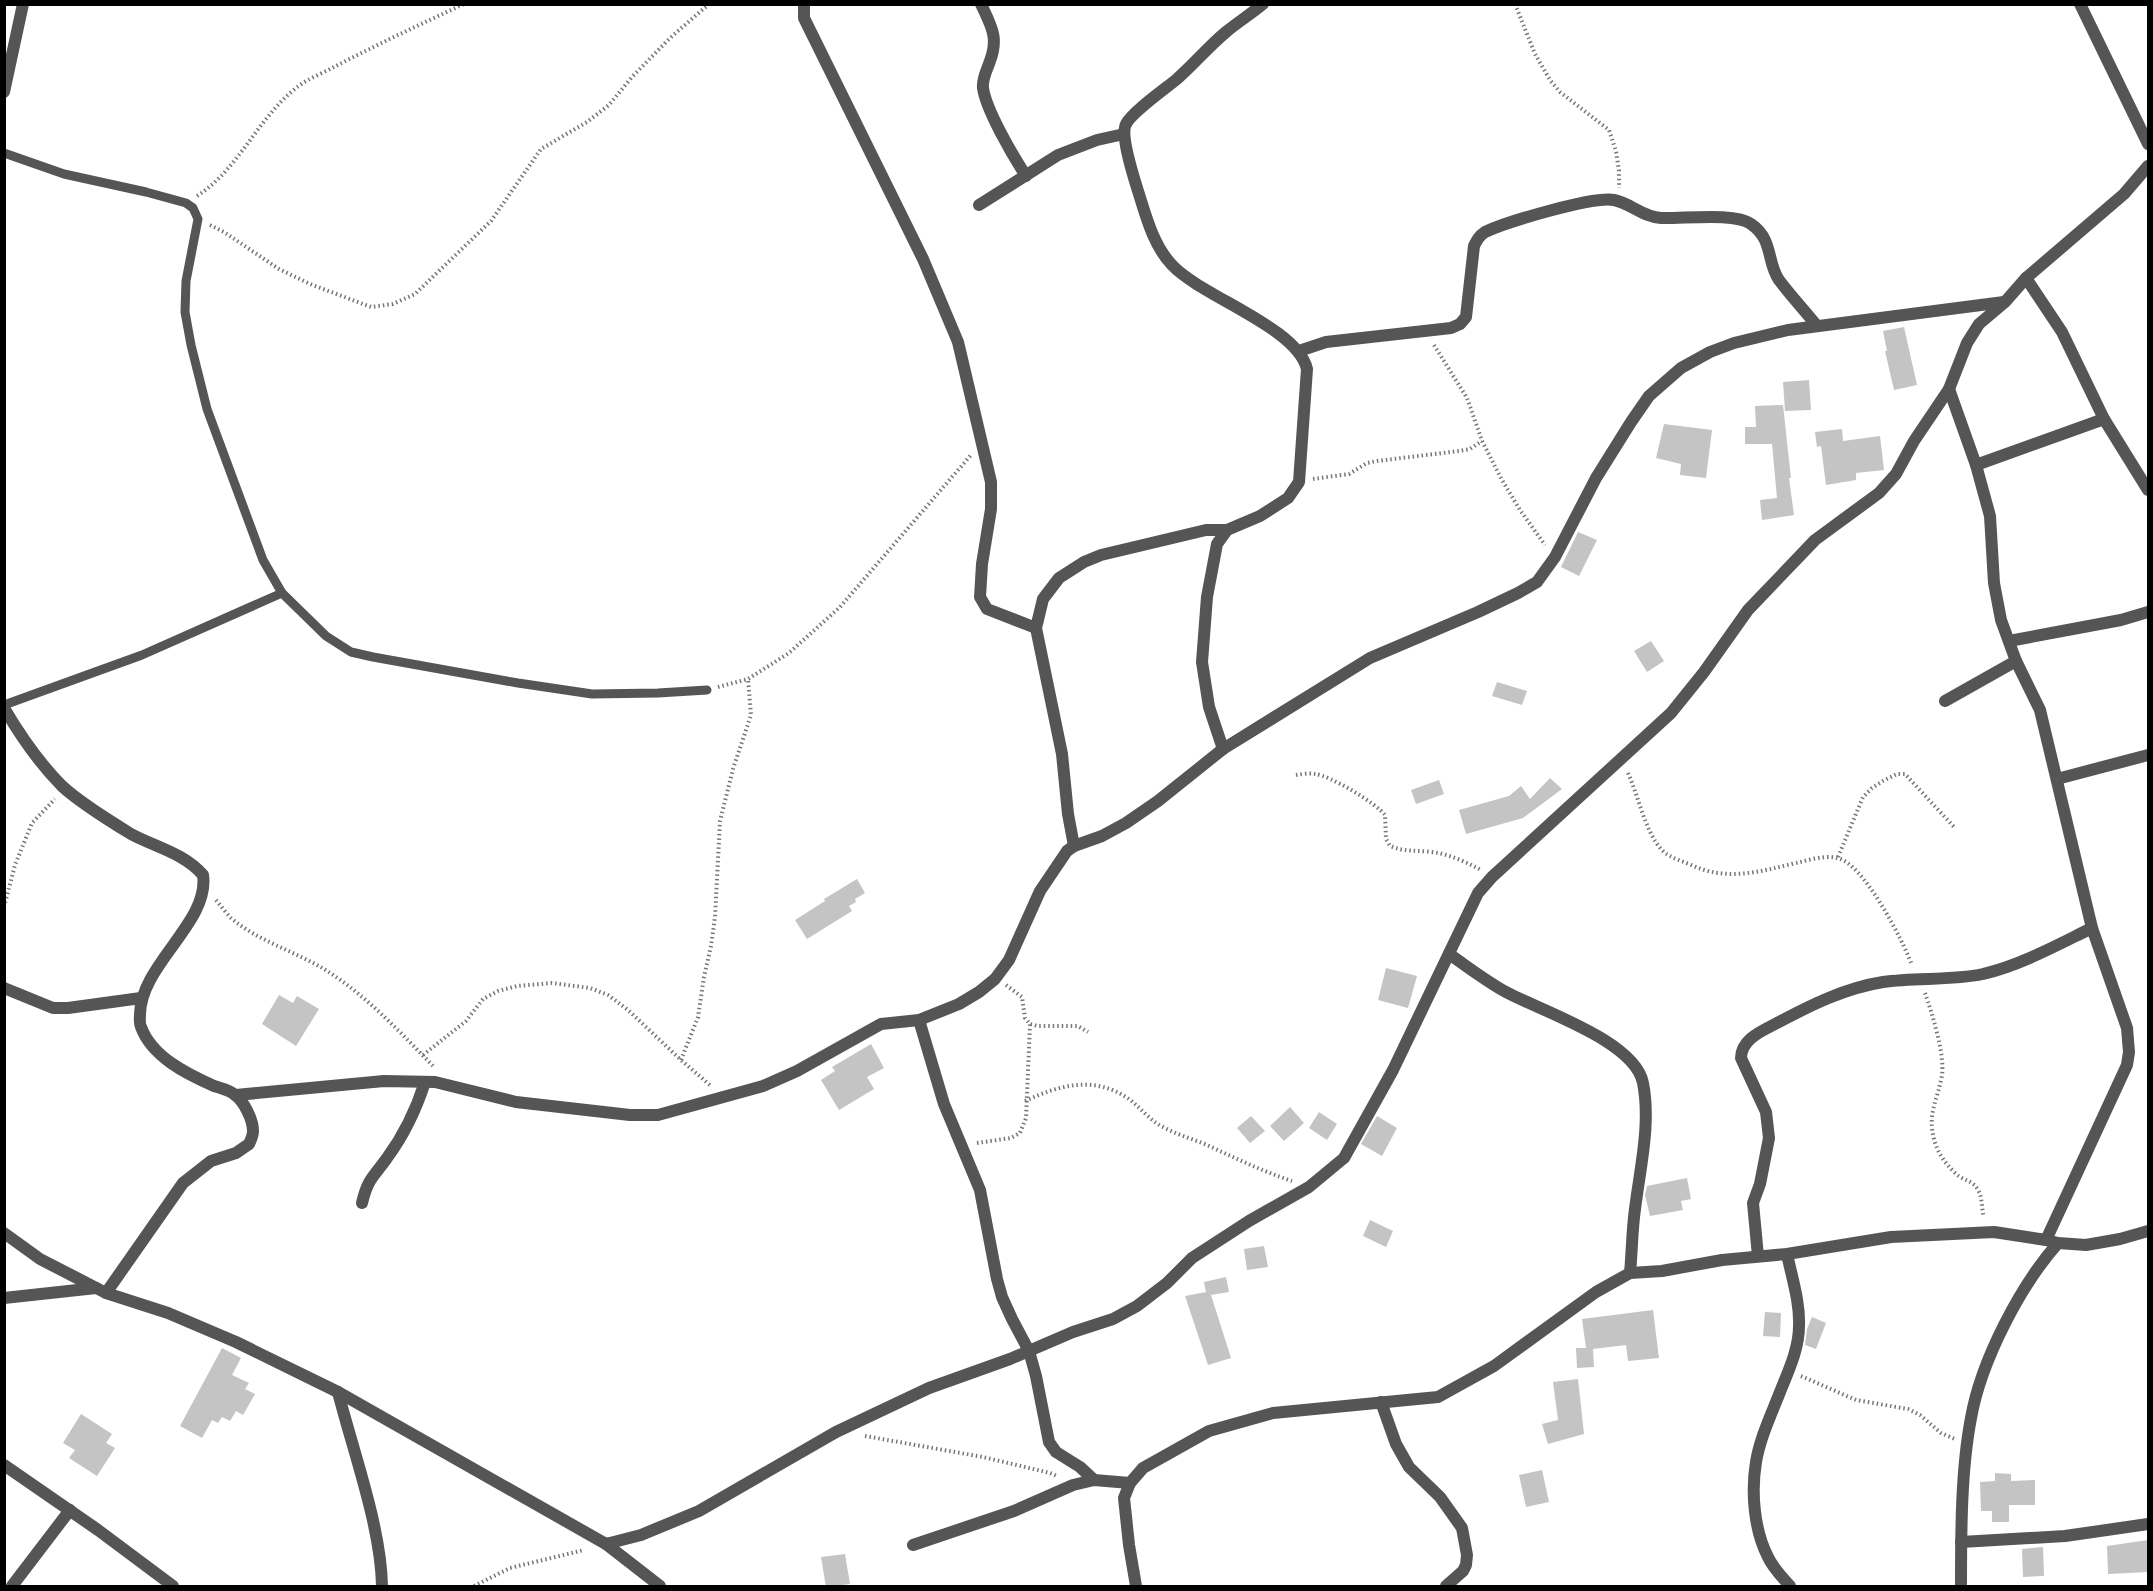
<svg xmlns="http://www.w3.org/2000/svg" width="2153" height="1591" font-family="Overpass,sans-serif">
	<rect width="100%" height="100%" fill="#fff"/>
	<g fill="#c4c4c4">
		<polygon points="1904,327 1917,385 1894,390 1885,351 1887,351 1883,331"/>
		<polygon points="1809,380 1811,410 1785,411 1783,382"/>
		<polygon points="1783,405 1791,478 1789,478 1794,515 1762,520 1760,500 1777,498 1772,444 1745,444 1745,427 1756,427 1755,406"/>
		<polygon points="1664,424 1712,430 1706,478 1680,475 1681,464 1656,458"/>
		<polygon points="1842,429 1843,441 1880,436 1884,470 1856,473 1856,480 1826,485 1821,446 1817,447 1815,432"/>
		<polygon points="1578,532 1597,540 1579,576 1561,567"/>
		<polygon points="1651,641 1664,661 1647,672 1634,651"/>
		<polygon points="1497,682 1527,691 1522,705 1492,696"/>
		<polygon points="1550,778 1562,789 1523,818 1466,834 1459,810 1509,796 1521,786 1530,799"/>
		<polygon points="1439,780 1444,794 1416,804 1411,790"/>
		<polygon points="857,879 865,893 855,899 856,902 849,906 852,911 807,939 795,920 825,901 824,899"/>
		<polygon points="1386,968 1417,976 1408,1008 1378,1000"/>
		<polygon points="279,995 293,1003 297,996 319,1009 296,1046 262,1024"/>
		<polygon points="871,1044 884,1068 867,1077 874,1089 839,1110 821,1080 835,1071 832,1067"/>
		<polygon points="1290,1107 1304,1123 1284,1141 1270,1126"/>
		<polygon points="1319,1112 1337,1124 1327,1140 1309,1128"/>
		<polygon points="1251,1116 1265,1131 1250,1143 1237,1128"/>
		<polygon points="1377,1116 1397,1128 1382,1156 1361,1144"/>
		<polygon points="1687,1178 1691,1199 1681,1201 1683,1210 1650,1216 1645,1195 1647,1186"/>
		<polygon points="1370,1220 1393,1231 1386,1247 1363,1236"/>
		<polygon points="1264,1246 1268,1267 1247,1270 1244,1249"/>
		<polygon points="1226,1277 1229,1292 1211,1295 1231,1358 1208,1365 1185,1296 1206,1292 1204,1282"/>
		<polygon points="1653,1310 1659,1358 1628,1361 1626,1345 1593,1349 1594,1367 1577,1368 1576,1348 1586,1348 1582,1319"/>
		<polygon points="1765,1312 1781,1313 1780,1337 1763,1336"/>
		<polygon points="1812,1317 1826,1323 1816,1349 1805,1345 1807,1329"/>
		<polygon points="222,1348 241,1358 232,1375 249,1383 245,1389 255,1394 243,1415 236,1411 230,1421 222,1417 218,1423 212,1420 202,1438 180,1426"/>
		<polygon points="1578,1379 1584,1434 1548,1444 1542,1424 1558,1420 1553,1382"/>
		<polygon points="81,1414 112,1434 106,1443 115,1448 97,1476 69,1458 75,1450 63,1443"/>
		<polygon points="1542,1470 1549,1502 1526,1507 1519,1475"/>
		<polygon points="1995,1473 2011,1474 2011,1481 2035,1480 2035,1505 2009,1505 2009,1522 1992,1522 1992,1511 1981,1511 1980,1482 1995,1481"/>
		<polygon points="2148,1540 2148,1572 2108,1574 2107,1546"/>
		<polygon points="2043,1547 2044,1576 2023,1577 2022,1549"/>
		<polygon points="845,1554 850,1584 826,1587 821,1557"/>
	</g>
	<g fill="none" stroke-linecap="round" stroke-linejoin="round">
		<g stroke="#777" stroke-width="4" stroke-dasharray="1.5 3" stroke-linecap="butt">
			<polyline points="1515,4 1535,54 1550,80 1560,92 1609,130 1616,151 1619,171 1619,188"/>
			<path d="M197,196C239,169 257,119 296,88C307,79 323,73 336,66C378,44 421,24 464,4"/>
			<polyline points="210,225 224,232 279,269 310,284 371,307 393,304 415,294 491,221 541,149 587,122 609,105 632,77 670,38 709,4"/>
			<polyline points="1434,345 1467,398 1482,441 1502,480 1520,510 1545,545"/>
			<polyline points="1313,479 1349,474 1367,463 1377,461 1459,451 1470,449 1482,441"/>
			<polyline points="718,687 748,679 789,653 840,607 971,455"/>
			<path d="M1628,773C1638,795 1645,831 1661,849C1668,857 1679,860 1689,864C1727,882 1757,872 1796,863C1809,860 1824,855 1837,858C1863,862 1903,941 1912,965"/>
			<path d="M1296,775C1302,774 1309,773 1315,774C1329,775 1376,803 1385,815L1386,839L1390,846C1404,852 1417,850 1432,852C1449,854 1466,862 1481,870"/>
			<polyline points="1838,857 1863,797 1872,788 1883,781 1897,774 1905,774 1955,828"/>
			<path d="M216,900C221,906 226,913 231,918C258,941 294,951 324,969C366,995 400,1032 434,1067"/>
			<polyline points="4,907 15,865 32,823 55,799"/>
			<polyline points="1006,985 1022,997 1025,1018 1030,1024 1038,1026 1078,1026 1088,1032"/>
			<path d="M1925,993C1932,1013 1945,1055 1942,1075C1938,1099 1927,1114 1934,1139C1937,1153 1949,1169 1960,1177C1967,1181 1974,1182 1978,1190C1983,1199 1981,1208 1984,1217"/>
			<polyline points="423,1055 466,1021 483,999 498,991 517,986 552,983 590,988 608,995 628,1010 681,1060 711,1086"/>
			<polyline points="681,1060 698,1017 704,977 711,946 715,917 720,821 733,769 751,715 748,679"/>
			<path d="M1025,1101C1060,1085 1094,1075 1129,1099C1141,1108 1150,1121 1165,1128C1178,1135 1193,1139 1207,1145C1235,1158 1262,1171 1292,1181"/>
			<polyline points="977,1143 1011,1138 1020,1133 1026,1118 1030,1024"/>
			<polyline points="1801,1376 1856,1400 1908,1409 1920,1415 1941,1433 1955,1439"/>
			<polyline points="865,1436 983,1457 1050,1473 1057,1476"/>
			<polyline points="474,1586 510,1568 584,1550"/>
		</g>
		<g stroke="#555" stroke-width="9">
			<polyline points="4,153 64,174 146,192 186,203 193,208 198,219 186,281 185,312 191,345 207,409 263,560 282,593 326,636 351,652 373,657 518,683 592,694 658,693 707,690"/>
			<polyline points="4,705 142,655 282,593"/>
		</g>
		<g stroke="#555" stroke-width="12">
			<polyline points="804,4 804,18 923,259 958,342 991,482 991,509 982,564 980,597 987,609 1036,628"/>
			<path d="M981,4C991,26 999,37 990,61C987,70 982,78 983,88C986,110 1013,156 1026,176"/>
			<polyline points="2080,4 2148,144"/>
			<polyline points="4,92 23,4"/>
			<polyline points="979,205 1058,155 1097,140 1124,134"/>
			<polyline points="2026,278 2062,332 2104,419 2148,490"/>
			<path d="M1299,351L1326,342L1451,328L1460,324L1466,317L1474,246C1477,240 1479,236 1485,232C1506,222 1593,196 1614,200C1630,203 1643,217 1661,218C1682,219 1735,212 1751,224C1774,240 1766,261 1779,280C1791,296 1805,311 1817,326"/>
			<polyline points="1949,389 1976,465 1990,516 1994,583 2001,620 2016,661 2040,710 2092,928 2127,1028 2129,1052 2127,1065 2046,1240"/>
			<polyline points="1976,465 2104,419"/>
			<polyline points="2009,641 2121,620 2148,612"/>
			<polyline points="1945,701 2016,661"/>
			<path d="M4,708C20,735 40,764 62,786C77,800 113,823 131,834C155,847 184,853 203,875C210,922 141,964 140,1014C140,1018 139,1023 141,1027C152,1057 187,1074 214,1086C220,1088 230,1090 235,1095C244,1101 253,1120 253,1131C253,1135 251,1140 249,1144L236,1153L211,1161L183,1183L106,1293"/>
			<path d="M1223,749L1209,707L1202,662L1207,597L1217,544L1227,530L1260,516L1288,498L1299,482L1307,369C1297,327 1202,297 1172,265C1153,245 1146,216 1138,191C1134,178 1120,135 1126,124C1132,112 1165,89 1177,79C1194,64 1209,46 1226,32C1238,22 1251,14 1263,4"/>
			<polyline points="2057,779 2148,755"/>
			<polyline points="1074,846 1068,814 1062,754 1036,628 1043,599 1059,578 1084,562 1101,555 1206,530 1227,530"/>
			<path d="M1449,954C1468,967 1486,981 1506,992C1541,1011 1635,1041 1643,1083C1651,1124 1640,1168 1635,1209C1632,1230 1632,1252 1630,1273"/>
			<polyline points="4,988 53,1008 68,1008 141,998"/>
			<polyline points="919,1020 944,1104 980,1190 997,1279 1002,1297 1012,1319 1029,1351 1036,1376 1049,1442 1056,1452 1080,1467 1094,1480"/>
			<polyline points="236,1095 384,1081 435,1082 516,1102 630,1115 658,1115 763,1086 797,1071 881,1024 919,1020 959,1004 979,992 995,979 1009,960 1040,891 1067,851 1074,846 1102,836 1126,823 1158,801 1223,749 1370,658 1478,612 1518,593 1537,582 1555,557 1596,478 1631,422 1649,396 1681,368 1710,352 1734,343 1788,330 2004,302"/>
			<path d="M362,1203C368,1178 373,1178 387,1158C404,1135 416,1110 425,1082"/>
			<polyline points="4,1233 40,1259 106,1293 168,1313 236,1342 338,1392 606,1544 641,1535 699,1511 836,1432 929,1388 1010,1359 1073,1332 1113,1319 1137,1306 1167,1283 1192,1258 1249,1221 1309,1187 1344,1158 1393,1070 1478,893 1492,877 1671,713 1704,672 1748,610 1815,540 1879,493 1896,474 1914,441 1949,389 1967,343 1979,324 2005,302 2026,278 2124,194 2148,166"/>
			<path d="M1787,1254C1792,1278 1800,1302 1799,1326C1799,1349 1788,1372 1780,1392C1771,1415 1760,1438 1756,1462C1751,1492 1754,1530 1768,1557C1773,1568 1782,1577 1790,1586"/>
			<path d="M1758,1256L1753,1203L1760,1184L1769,1138L1766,1112L1741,1058C1741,1039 1762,1031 1777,1023C1811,1005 1845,988 1883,982C1916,977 1950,981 1983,974C2021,965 2057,945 2092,928"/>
			<polyline points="4,1298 96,1288"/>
			<path d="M338,1392C353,1451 381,1527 382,1586"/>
			<polyline points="1381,1402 1396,1444 1409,1467 1440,1497 1462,1528 1467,1555 1466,1565 1463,1571 1446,1586"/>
			<polyline points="4,1465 98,1530 173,1586"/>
			<polyline points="1961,1542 2065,1536 2148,1524"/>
			<polyline points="606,1544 660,1586"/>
			<polyline points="913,1545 1014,1511 1073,1485 1094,1480 1130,1483"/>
			<polyline points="12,1586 70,1510"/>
			<polyline points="1136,1586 1129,1545 1124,1498 1130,1483 1143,1468 1209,1431 1273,1413 1438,1397 1494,1366 1596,1292 1630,1273 1662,1271 1722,1260 1787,1254 1891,1237 1994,1232 2046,1240 2058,1243 2086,1245 2120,1239 2148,1231"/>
			<path d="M1961,1586C1961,1533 1961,1470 1971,1418C1981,1361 2020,1286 2058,1243"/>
		</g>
	</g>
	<rect width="2153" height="1591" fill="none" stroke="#000000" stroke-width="12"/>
</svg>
